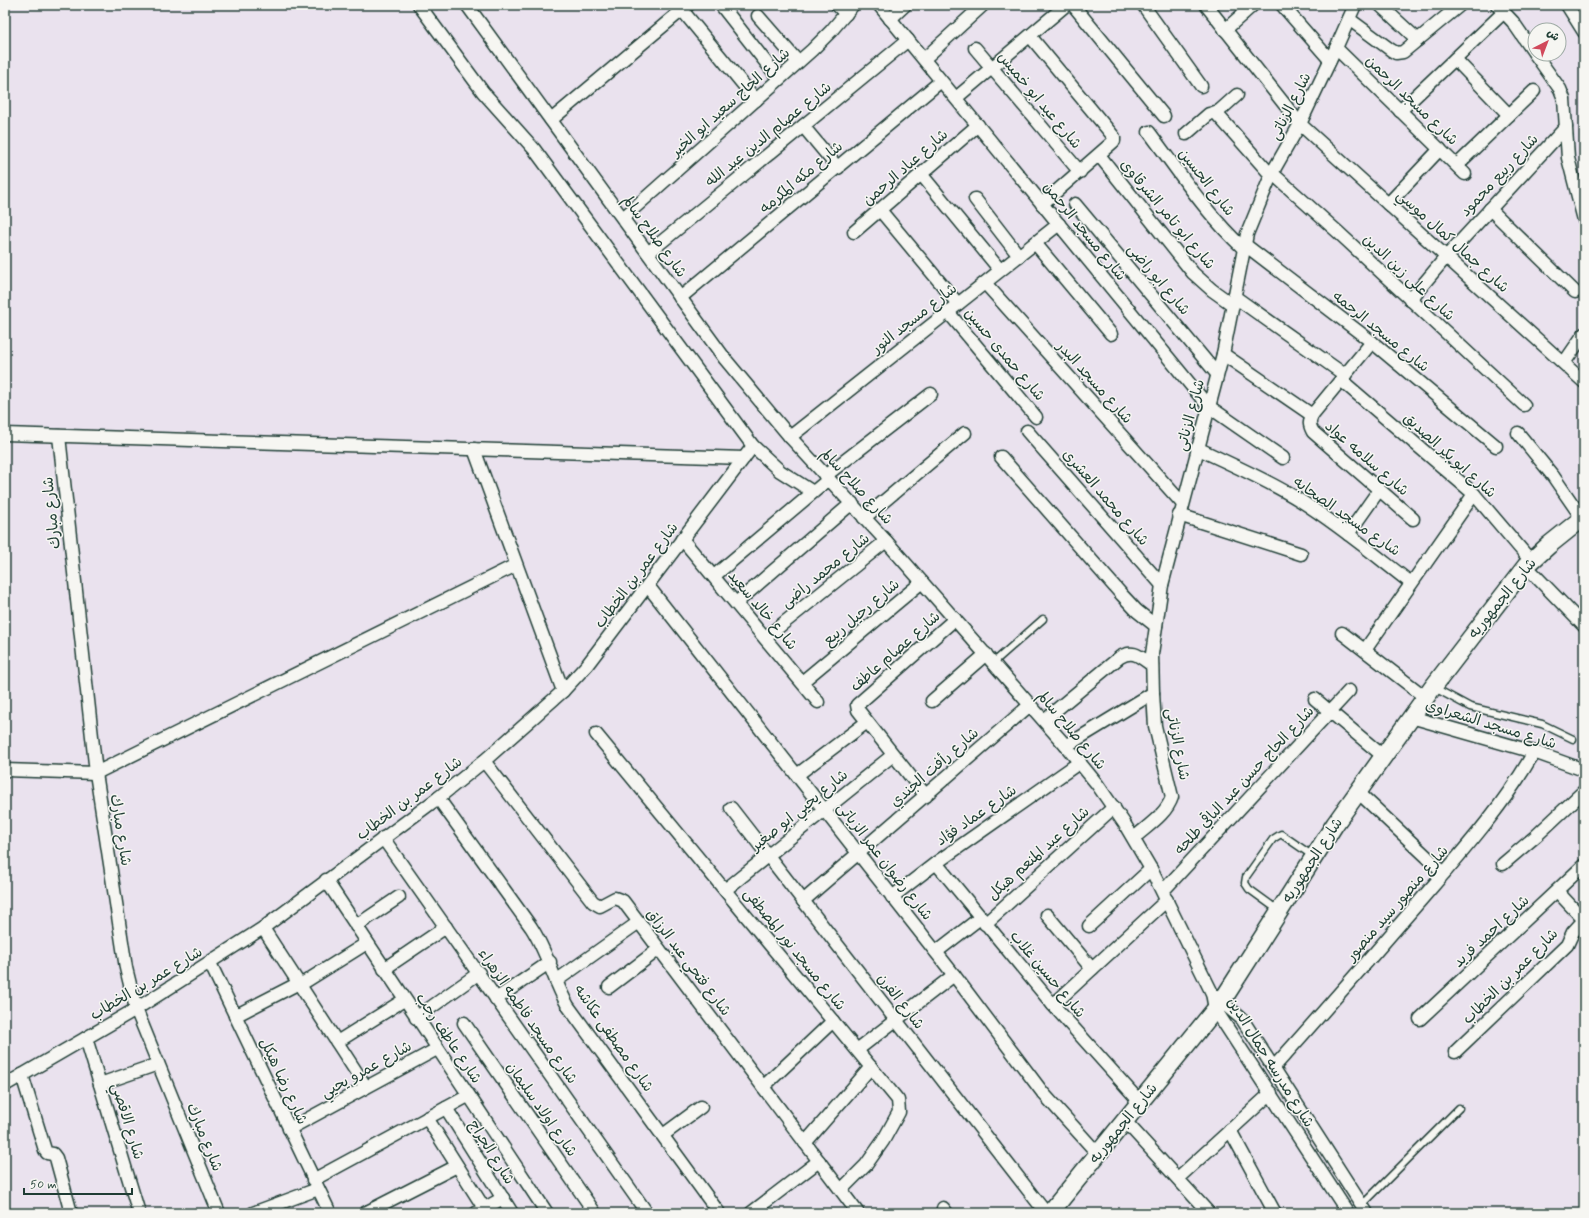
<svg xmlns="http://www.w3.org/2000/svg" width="1589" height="1218" font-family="Mynerve,'Playpen Sans Arabic',sans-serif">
	<rect width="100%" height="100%" fill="#eae2ee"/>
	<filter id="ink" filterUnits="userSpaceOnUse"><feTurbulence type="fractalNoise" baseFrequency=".025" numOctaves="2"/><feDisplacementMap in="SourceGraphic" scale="8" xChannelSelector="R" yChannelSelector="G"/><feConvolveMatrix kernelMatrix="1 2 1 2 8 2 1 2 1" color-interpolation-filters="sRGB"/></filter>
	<g filter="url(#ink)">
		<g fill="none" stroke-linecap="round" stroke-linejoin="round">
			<g stroke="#1f3d34" stroke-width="9">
				<g id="lane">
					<polyline points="993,663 1043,619"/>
					<polyline points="1433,687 1470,707 1542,724 1573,739"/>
					<polyline points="1278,910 1249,889 1245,883 1246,877 1273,839 1281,834 1313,856"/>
					<polyline points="1362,1205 1459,1108"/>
				</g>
			</g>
			<g stroke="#1f3d34" stroke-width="15">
				<g id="street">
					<polyline points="419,5 483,92 534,149 753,446 780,471 813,492"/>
					<polyline points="467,5 725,359 790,437 886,541 1066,746 1097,784 1124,823 1151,869 1212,993 1215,1009 1348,1213"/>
					<polyline points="721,5 779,79"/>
					<polyline points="837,5 846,14"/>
					<polyline points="879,5 1208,406 1283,458"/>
					<polyline points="1073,5 1164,116"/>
					<polyline points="1143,5 1201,86"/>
					<polyline points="1206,5 1300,124 1584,382"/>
					<polyline points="1282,5 1330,60"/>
					<polyline points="1380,5 1418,40"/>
					<polyline points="1497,5 1513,22 1535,54"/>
					<polyline points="1567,5 1584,32"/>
					<polyline points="682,10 756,100"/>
					<polyline points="758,16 798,62"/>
					<polyline points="890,19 905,5"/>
					<polyline points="1349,19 1391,50 1396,53 1403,52 1460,5"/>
					<polyline points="1225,30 1253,5"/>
					<polyline points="1030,36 1114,137 1114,141 1042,204"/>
					<polyline points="975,48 1080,172"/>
					<polyline points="1336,48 1465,174"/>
					<polyline points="1535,54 1560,89 1564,99 1568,158 1584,220"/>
					<polyline points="924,59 983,5"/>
					<polyline points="1455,59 1509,115"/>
					<polyline points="956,98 1066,5"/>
					<polyline points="1400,111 1504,12"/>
					<polyline points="1215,112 1271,175"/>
					<polyline points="551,120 688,5"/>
					<polyline points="803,126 838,168"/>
					<path d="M1149,132C1179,172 1207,215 1243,248"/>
					<polyline points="1186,134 1209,114 1218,112 1237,95"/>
					<polyline points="1099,155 1193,273 1212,290 1233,305"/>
					<polyline points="1457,165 1534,91"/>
					<polyline points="1272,173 1339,233 1524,405"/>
					<polyline points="921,174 1000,270"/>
					<polyline points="975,199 1019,256"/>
					<polyline points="1075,204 1217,374"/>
					<polyline points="1388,204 1440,149"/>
					<polyline points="1490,209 1575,292"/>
					<polyline points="880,210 958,304"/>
					<polyline points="623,218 812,50 831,31 853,5"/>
					<polyline points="854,232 978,125"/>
					<polyline points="1035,243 1111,334"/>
					<polyline points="1244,244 1372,342 1496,446"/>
					<polyline points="648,253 908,40"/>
					<polyline points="985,283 1182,503"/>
					<polyline points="1235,297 1345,375"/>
					<polyline points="680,298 941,81"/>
					<polyline points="1410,300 1446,257 1566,127"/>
					<polyline points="948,312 1036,417"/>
					<path d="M1372,342L1312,415C1309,422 1309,425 1313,432L1413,519"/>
					<polyline points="1223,354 1312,415"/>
					<polyline points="1564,363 1584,334"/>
					<polyline points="1341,380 1474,494 1531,561"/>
					<polyline points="1027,431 1162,585"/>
					<polyline points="1518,433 1553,476 1584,521"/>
					<polyline points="5,434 744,458"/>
					<polyline points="59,436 96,773 126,968 136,1009 219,1213"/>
					<polyline points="790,437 1059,224"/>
					<path d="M1197,448C1232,465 1268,480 1301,501C1339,525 1375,555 1411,583"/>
					<polyline points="474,449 563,691"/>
					<polyline points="1001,457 1122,595 1137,611 1156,626"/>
					<polyline points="825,476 931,394"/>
					<polyline points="1179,515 1301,554"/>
					<polyline points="864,518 965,433"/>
					<polyline points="1348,534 1379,490"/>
					<polyline points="682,539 818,702"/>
					<polyline points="1526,566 1584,626"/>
					<polyline points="714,576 829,479"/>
					<polyline points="648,586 954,975 1043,1093 1098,1154"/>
					<polyline points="736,603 852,503"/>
					<polyline points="1342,633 1425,697"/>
					<polyline points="765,638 886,541"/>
					<polyline points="1365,650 1474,494"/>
					<polyline points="802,682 922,582"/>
					<polyline points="1315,699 1383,756"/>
					<polyline points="932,701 986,654"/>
					<polyline points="1411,717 1534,752 1584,770"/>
					<path d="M1044,720L1120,657C1134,649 1140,657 1152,665"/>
					<polyline points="596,734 898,1100 899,1112 883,1141 866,1165 841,1190"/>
					<polyline points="1066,746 1153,693"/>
					<polyline points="484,761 593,902 600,906 615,898 623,901 858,1213"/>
					<polyline points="5,770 96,773 516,565"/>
					<polyline points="797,775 867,722"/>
					<polyline points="1358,792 1444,873"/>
					<polyline points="926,796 858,710 857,705 955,619"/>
					<path d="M438,798L531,927C548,953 553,980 568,1006L719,1213"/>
					<polyline points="731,808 1046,1213"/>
					<polyline points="383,838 647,1213"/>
					<path d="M1134,838C1147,826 1166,815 1172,797L1155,726L1153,693L1152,654L1162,585L1223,354L1247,234L1272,173L1300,124L1336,48L1355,5"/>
					<polyline points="936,863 1053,1005 1140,1102"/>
					<polyline points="1503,864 1536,836 1584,791"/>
					<polyline points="326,880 547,1213"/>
					<polyline points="725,890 893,755"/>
					<polyline points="1163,891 1349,691"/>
					<polyline points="1557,891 1584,920"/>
					<polyline points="892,897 936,863 1080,762"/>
					<polyline points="803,901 1030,705"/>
					<polyline points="1047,915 1092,969"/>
					<polyline points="985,924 1114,807"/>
					<polyline points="356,926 399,897"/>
					<polyline points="1089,926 1151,869"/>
					<polyline points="263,928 366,1087"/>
					<polyline points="936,952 980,918"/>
					<polyline points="210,963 330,1213"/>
					<polyline points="384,969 446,927"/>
					<polyline points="556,981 639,922"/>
					<polyline points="300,985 367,943"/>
					<polyline points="609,987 659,949"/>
					<polyline points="1216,997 1242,1019 1367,1213"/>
					<polyline points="496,999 550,962"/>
					<polyline points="1053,1005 1167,900"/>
					<polyline points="235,1016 299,983"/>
					<polyline points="416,1018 479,973"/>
					<polyline points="1420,1019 1584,865"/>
					<polyline points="464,1023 595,1213"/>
					<polyline points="86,1038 139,1213"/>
					<polyline points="337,1042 404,1000"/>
					<polyline points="857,1050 954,975"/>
					<polyline points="1455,1052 1567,945 1573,932 1584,920"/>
					<path d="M1274,1067C1325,1010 1376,952 1426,894C1465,849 1505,804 1534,752"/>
					<polyline points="22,1075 45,1150 47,1153 53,1154 56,1158 71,1213"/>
					<polyline points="100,1084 158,1064"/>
					<polyline points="5,1085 136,1009 263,928 438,798 484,761 563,691 587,665 753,446"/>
					<polyline points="763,1087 833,1021"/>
					<polyline points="446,1108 512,1213"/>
					<polyline points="427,1118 484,1208"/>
					<polyline points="1125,1121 1208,1212"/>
					<polyline points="289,1129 437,1049"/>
					<polyline points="1230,1130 1275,1213"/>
					<polyline points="663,1135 701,1107"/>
					<polyline points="805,1143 871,1067"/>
					<polyline points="1178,1178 1271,1093"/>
					<polyline points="313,1180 468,1096"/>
					<polyline points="943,1208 947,1213"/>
					<polyline points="253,1213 318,1189"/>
					<polyline points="365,1213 457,1166"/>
					<polyline points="476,1213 503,1198"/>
					<polyline points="751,1213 819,1161"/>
				</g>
			</g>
			<g stroke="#1f3d34" stroke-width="20">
				<polyline id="secondary" points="1050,1213 1222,1001 1335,824 1433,687 1526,566 1549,545 1584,517"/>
			</g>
			<use href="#lane" stroke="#f6f6f2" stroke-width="6"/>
			<use href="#street" stroke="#f6f6f2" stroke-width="12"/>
			<use href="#secondary" stroke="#f6f6f2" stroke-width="17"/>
		</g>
	</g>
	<g text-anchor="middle" stroke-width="3" stroke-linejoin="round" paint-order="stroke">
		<g font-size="15" fill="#1f3d34" stroke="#f6f6f2">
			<text transform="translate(1040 100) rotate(50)" y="5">شارع عيد ابو خميس</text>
			<text transform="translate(1412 100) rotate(44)" y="5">شارع مسجد الرحمن</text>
			<text transform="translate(730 102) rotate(-42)" y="5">شارع الحاج سعيد ابو الخير</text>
			<text transform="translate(1290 106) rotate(-63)" y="5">شارع الزناتى</text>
			<text transform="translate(768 134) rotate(-39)" y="5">شارع عصام الدين عبد الله</text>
			<text transform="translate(905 167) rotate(-41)" y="5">شارع عباد الرحمن</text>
			<text transform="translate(1499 175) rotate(-47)" y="5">شارع ربيع محمود</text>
			<text transform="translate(801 177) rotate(-40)" y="5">شارع مكه المكرمه</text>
			<text transform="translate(1207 182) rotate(52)" y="5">شارع الحسين</text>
			<text transform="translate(1168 214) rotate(50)" y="5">شارع ابو تامر الشرقاوى</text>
			<text transform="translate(1085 231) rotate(51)" y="5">شارع مسجد الرحمن</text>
			<text transform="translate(655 236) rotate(54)" y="5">شارع صلاح سالم</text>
			<text transform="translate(1453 241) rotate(42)" y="5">شارع جمال كمال موسي</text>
			<text transform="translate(1409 277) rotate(43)" y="5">شارع على زين الدين</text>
			<text transform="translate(1159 279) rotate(50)" y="5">شارع ابو راضى</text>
			<text transform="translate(914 318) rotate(-38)" y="5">شارع مسجد النور</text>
			<text transform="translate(1381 331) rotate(39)" y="5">شارع مسجد الرحمه</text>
			<text transform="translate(1005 354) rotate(50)" y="5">شارع حمدى حسين</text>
			<text transform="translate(1095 382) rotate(48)" y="5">شارع مسجد البدر</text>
			<text transform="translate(1190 415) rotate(-75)" y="5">شارع الزناتى</text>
			<text transform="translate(1450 455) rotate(42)" y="5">شارع ابو بكر الصديق</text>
			<text transform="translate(1367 458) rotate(41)" y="5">شارع سلامه عواد</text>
			<text transform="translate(857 486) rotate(47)" y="5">شارع صلاح سالم</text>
			<text transform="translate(1106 497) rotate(49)" y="5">شارع محمد العشرى</text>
			<text transform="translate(51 513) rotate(-96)" y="5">شارع مبارك</text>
			<text transform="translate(1347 516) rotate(35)" y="5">شارع مسجد الصحابه</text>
			<text transform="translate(825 570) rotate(-39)" y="5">شارع محمد راضى</text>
			<text transform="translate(636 575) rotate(-53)" y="5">شارع عمر بن الخطاب</text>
			<text transform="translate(1502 598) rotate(-51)" y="5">شارع الجمهوريه</text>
			<text transform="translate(763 610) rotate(50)" y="5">شارع خالد سعيد</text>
			<text transform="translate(861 612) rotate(-40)" y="5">شارع رحيل ربيع</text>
			<text transform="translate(895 651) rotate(-41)" y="5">شارع عصام عاطف</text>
			<text transform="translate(1491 724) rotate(17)" y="5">شارع مسجد الشعراوى</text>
			<text transform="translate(1072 730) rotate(50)" y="5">شارع صلاح سالم</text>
			<text transform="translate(1178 744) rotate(79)" y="5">شارع الزناتى</text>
			<text transform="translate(934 767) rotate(-41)" y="5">شارع رأفت الجندي</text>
			<text transform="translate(1244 780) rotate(-47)" y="5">شارع الحاج حسن عبد الباقي طلحه</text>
			<text transform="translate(409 798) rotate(-37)" y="5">شارع عمر بن الخطاب</text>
			<text transform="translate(799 810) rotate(-39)" y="5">شارع يحيي ابو صغير</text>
			<text transform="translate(976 815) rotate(-35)" y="5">شارع عماد فؤاد</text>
			<text transform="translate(121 830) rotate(81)" y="5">شارع مبارك</text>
			<text transform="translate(1038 853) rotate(-42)" y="5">شارع عبد المنعم هيكل</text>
			<text transform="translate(1312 860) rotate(-57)" y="5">شارع الجمهوريه</text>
			<text transform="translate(885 861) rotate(52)" y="5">شارع رضوان عمر الزياتى</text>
			<text transform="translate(1397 903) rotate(-49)" y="5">شارع منصور سيد منصور</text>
			<text transform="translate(1491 931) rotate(-43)" y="5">شارع احمد فريد</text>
			<text transform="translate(795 949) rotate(51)" y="5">شارع مسجد نور المصطفى</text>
			<text transform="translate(689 962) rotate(53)" y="5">شارع فتحي عبد الرزاق</text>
			<text transform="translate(1048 974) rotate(50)" y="5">شارع حسين غلاب</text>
			<text transform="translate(1510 976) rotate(-45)" y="5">شارع عمر بن الخطاب</text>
			<text transform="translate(146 983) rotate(-31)" y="5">شارع عمر بن الخطاب</text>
			<text transform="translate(901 1001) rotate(52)" y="5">شارع الفرن</text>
			<text transform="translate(528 1016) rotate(55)" y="5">شارع مسجد فاطمه الزهراء</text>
			<text transform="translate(449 1038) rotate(56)" y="5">شارع عاطف رجب</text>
			<text transform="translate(614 1038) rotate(55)" y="5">شارع مصطفى عكاشه</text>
			<text transform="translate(1271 1062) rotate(58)" y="5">شارع مدرسه جمال الدين</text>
			<text transform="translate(366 1069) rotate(-29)" y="5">شارع عمرو يحيي</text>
			<text transform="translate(284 1081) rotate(65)" y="5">شارع رضا هيكل</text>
			<text transform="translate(542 1109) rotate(55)" y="5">شارع اولاد سليمان</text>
			<text transform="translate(128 1121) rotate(73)" y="5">شارع الاقصي</text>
			<text transform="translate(1123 1123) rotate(-51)" y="5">شارع الجمهوريه</text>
			<text transform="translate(205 1137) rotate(68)" y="5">شارع مبارك</text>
			<text transform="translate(492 1152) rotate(58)" y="5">شارع الجراج</text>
		</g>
	</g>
	<rect width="1589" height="1218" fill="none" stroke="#f6f6f2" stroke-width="20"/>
	<rect x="10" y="10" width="1569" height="1198" fill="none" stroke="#1f3d34" stroke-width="1.5" filter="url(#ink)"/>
	<g transform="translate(1547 42) rotate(42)"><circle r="19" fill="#f6f6f2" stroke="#a0aca6"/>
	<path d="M0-3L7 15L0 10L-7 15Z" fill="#d1495b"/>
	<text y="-6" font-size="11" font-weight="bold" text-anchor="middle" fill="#1f3d34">ش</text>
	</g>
	<path d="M24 1188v6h108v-6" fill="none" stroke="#1f3d34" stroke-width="2"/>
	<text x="30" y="1188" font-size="12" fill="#1f3d34" stroke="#f6f6f2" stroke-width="3" paint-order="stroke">50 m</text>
</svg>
